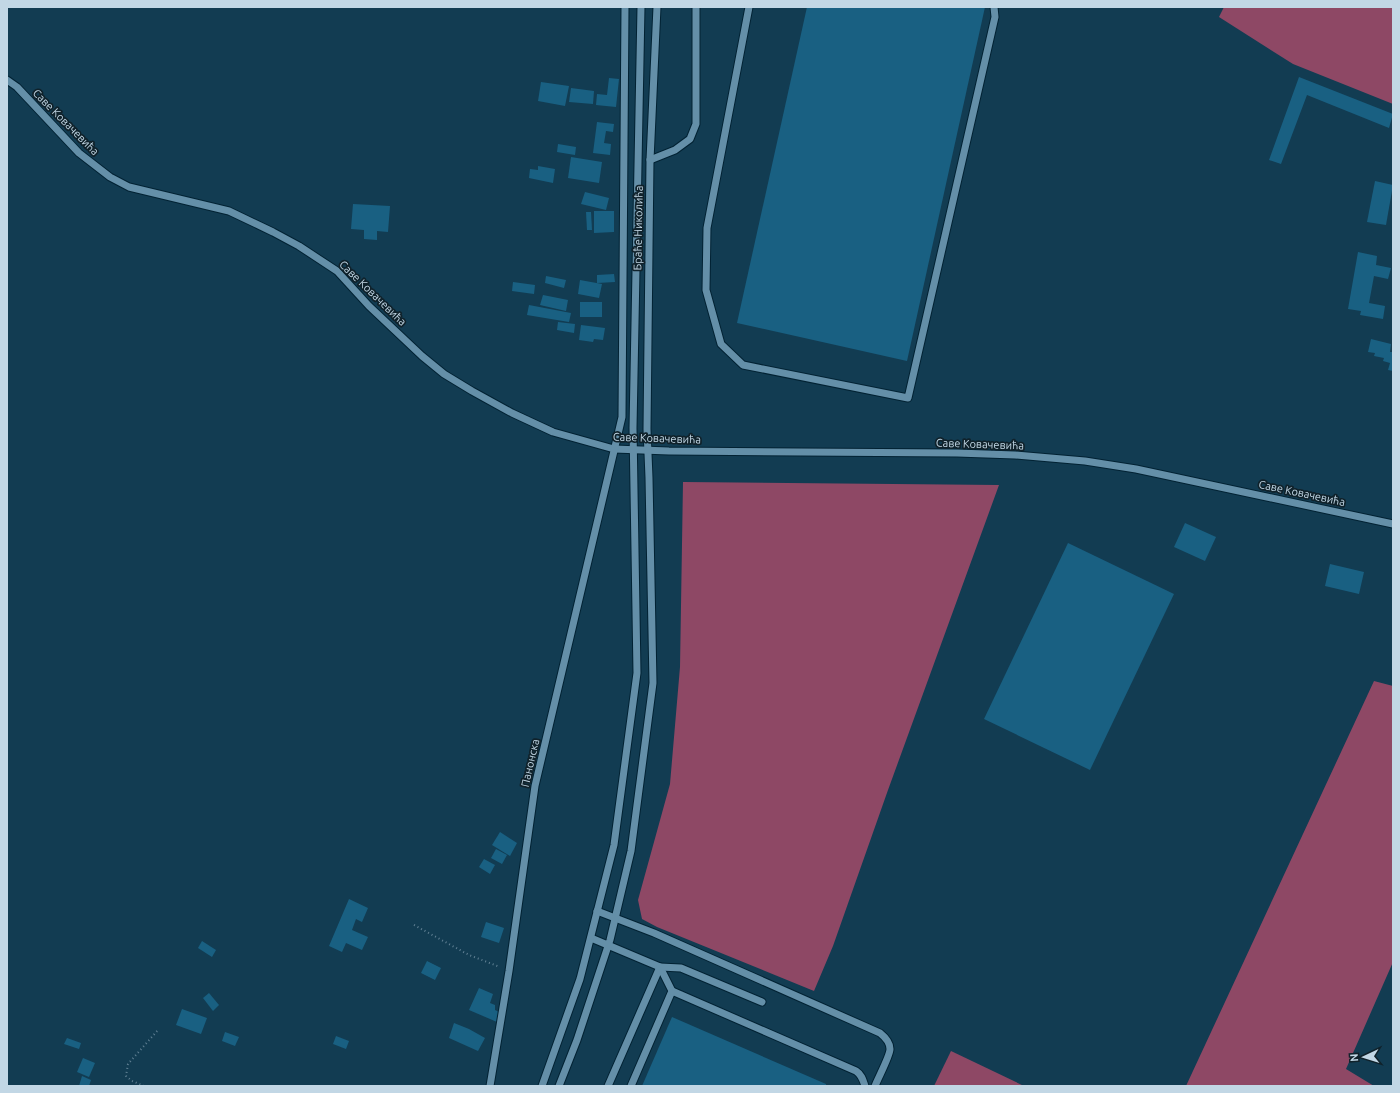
<svg xmlns="http://www.w3.org/2000/svg" width="1400" height="1093" font-family="Ubuntu,sans-serif">
	<rect width="100%" height="100%" fill="#123c52"/>
	<g fill="#8e4865">
		<polygon points="1224,7 1393,7 1393,104 1293,64 1219,17"/>
		<polygon points="683,482 999,485 888,790 833,946 814,991 657,927 642,919 638,900 670,784 680,667"/>
		<polygon points="1374,681 1393,686 1393,962 1346,1069 1374,1086 1186,1086"/>
		<polygon points="951,1051 1024,1086 934,1086"/>
	</g>
	<g fill="#196082">
		<polygon points="807,7 985,7 907,361 737,323"/>
		<polygon points="1299,77 1393,114 1389,128 1307,95 1281,164 1269,160"/>
		<polygon points="609,78 619,79 616,107 596,105 597,94 607,95"/>
		<polygon points="541,82 569,86 565,106 538,101"/>
		<polygon points="571,88 594,91 593,104 569,102"/>
		<polygon points="597,122 614,124 613,132 606,131 604,143 611,144 610,155 593,153"/>
		<polygon points="558,144 576,147 575,155 557,152"/>
		<polygon points="571,157 602,162 599,183 568,178"/>
		<polygon points="538,166 555,169 553,183 529,178 530,169 538,170"/>
		<polygon points="1375,181 1393,185 1386,225 1367,222"/>
		<polygon points="585,192 609,198 606,210 581,204"/>
		<polygon points="353,204 390,206 388,232 377,231 377,240 364,239 364,230 351,229"/>
		<polygon points="594,211 614,211 614,232 594,233"/>
		<polygon points="586,212 591,212 592,230 587,230"/>
		<polygon points="1358,252 1377,256 1376,265 1391,268 1388,279 1374,276 1369,303 1385,306 1383,319 1360,315 1361,311 1348,309"/>
		<polygon points="614,274 615,282 597,283 597,275"/>
		<polygon points="546,276 566,280 564,288 545,283"/>
		<polygon points="580,280 602,284 599,298 578,294"/>
		<polygon points="513,282 535,285 534,294 512,291"/>
		<polygon points="543,295 568,300 566,311 540,305"/>
		<rect x="580" y="302" width="22" height="15"/>
		<polygon points="529,305 571,313 569,322 527,315"/>
		<polygon points="558,322 575,324 574,333 557,330"/>
		<polygon points="581,325 605,328 603,340 594,339 593,342 579,340"/>
		<polygon points="1371,339 1391,344 1390,352 1393,352 1393,371 1388,370 1390,363 1383,361 1384,358 1374,356 1375,353 1368,352"/>
		<polygon points="1185,523 1216,537 1205,561 1174,547"/>
		<polygon points="1068,543 1174,594 1090,770 984,719"/>
		<polygon points="1330,564 1364,572 1359,594 1325,586"/>
		<polygon points="500,832 517,843 510,856 492,845"/>
		<polygon points="496,849 507,855 502,864 491,858"/>
		<polygon points="484,859 495,865 490,874 479,867"/>
		<polygon points="349,899 368,908 362,922 356,919 352,930 368,937 362,950 346,943 342,952 329,946"/>
		<polygon points="486,922 504,928 499,943 481,937"/>
		<polygon points="202,941 216,950 212,957 198,948"/>
		<polygon points="427,961 441,968 435,980 421,973"/>
		<polygon points="479,988 493,994 490,1003 495,1005 495,1010 499,1012 497,1022 469,1010"/>
		<polygon points="209,993 219,1005 213,1011 203,998"/>
		<polygon points="182,1009 207,1018 201,1034 176,1025"/>
		<polygon points="672,1017 826,1084 826,1086 642,1086"/>
		<polygon points="454,1023 469,1029 485,1038 478,1051 449,1038"/>
		<polygon points="225,1032 239,1037 235,1046 222,1041"/>
		<polygon points="336,1036 349,1041 346,1049 333,1044"/>
		<polygon points="67,1038 81,1043 79,1049 64,1044"/>
		<polygon points="83,1058 95,1063 89,1077 77,1072"/>
		<polygon points="82,1076 91,1080 89,1086 79,1086"/>
	</g>
	<g fill="none" stroke-linecap="round" stroke-linejoin="round">
		<g stroke="#022233" stroke-width="9">
			<g id="minor">
				<polyline points="749,7 707,228 706,290 721,344 743,365 908,398 995,17 994,7"/>
				<polyline points="7,80 17,87 79,153 110,177 129,187 229,211 273,232 299,246 337,271 369,306 422,356 444,374 472,391 512,413 553,432 614,449 669,451 957,453 1015,455 1085,461 1136,469 1393,524"/>
				<polyline points="650,160 675,150 690,139 696,124 696,7"/>
				<path d="M597,911L654,933L880,1033C885,1037 890,1042 890,1049C890,1056 878,1078 875,1086"/>
				<polyline points="591,938 660,967 672,991 631,1086"/>
				<path d="M672,991L856,1071C862,1075 863,1080 865,1086"/>
				<polyline points="490,1086 509,971 535,786 622,417 625,7"/>
				<polyline points="542,1086 580,979 614,845 637,673 633,428 641,7"/>
				<polyline points="559,1086 577,1040 610,940 631,851 653,683 649,478 647,429 650,160 657,7"/>
				<polyline points="608,1086 660,967 681,968 762,1002"/>
			</g>
		</g>
		<g stroke="#618194" stroke-width="2" stroke-dasharray="1 3" stroke-linecap="butt">
			<polyline points="414,925 469,955 500,967"/>
			<polyline points="144,1086 132,1081 126,1076 128,1064 158,1030"/>
		</g>
		<use href="#minor" stroke="#648fa8" stroke-width="7"/>
	</g>
	<g text-anchor="middle" stroke-width="3.5" stroke-linejoin="round" paint-order="stroke">
		<g font-size="11" fill="#c2d7e5" stroke="#10222b">
			<text transform="translate(66 122) rotate(45)" y="4">Саве Ковачевића</text>
			<text transform="translate(638 228) rotate(-89)" y="4">Браће Николића</text>
			<text transform="translate(373 293) rotate(44)" y="4">Саве Ковачевића</text>
			<text transform="translate(657 438) rotate(2)" y="4">Саве Ковачевића</text>
			<text transform="translate(980 444) rotate(2)" y="4">Саве Ковачевића</text>
			<text transform="translate(1302 493) rotate(12)" y="4">Саве Ковачевића</text>
			<text transform="translate(530 763) rotate(-77)" y="4">Панонска</text>
		</g>
	</g>
	<rect width="1400" height="1093" fill="none" stroke="#c2d7e5" stroke-width="16"/>
	<g transform="translate(1364 1057) rotate(266)" stroke="#10222b" stroke-width="3" paint-order="stroke">
	<path d="M0-3L7 15L0 10L-7 15Z" fill="#c2d7e5"/>
	<text y="-6" font-size="11" font-weight="bold" text-anchor="middle" fill="#c2d7e5">N</text>
	</g>
</svg>
